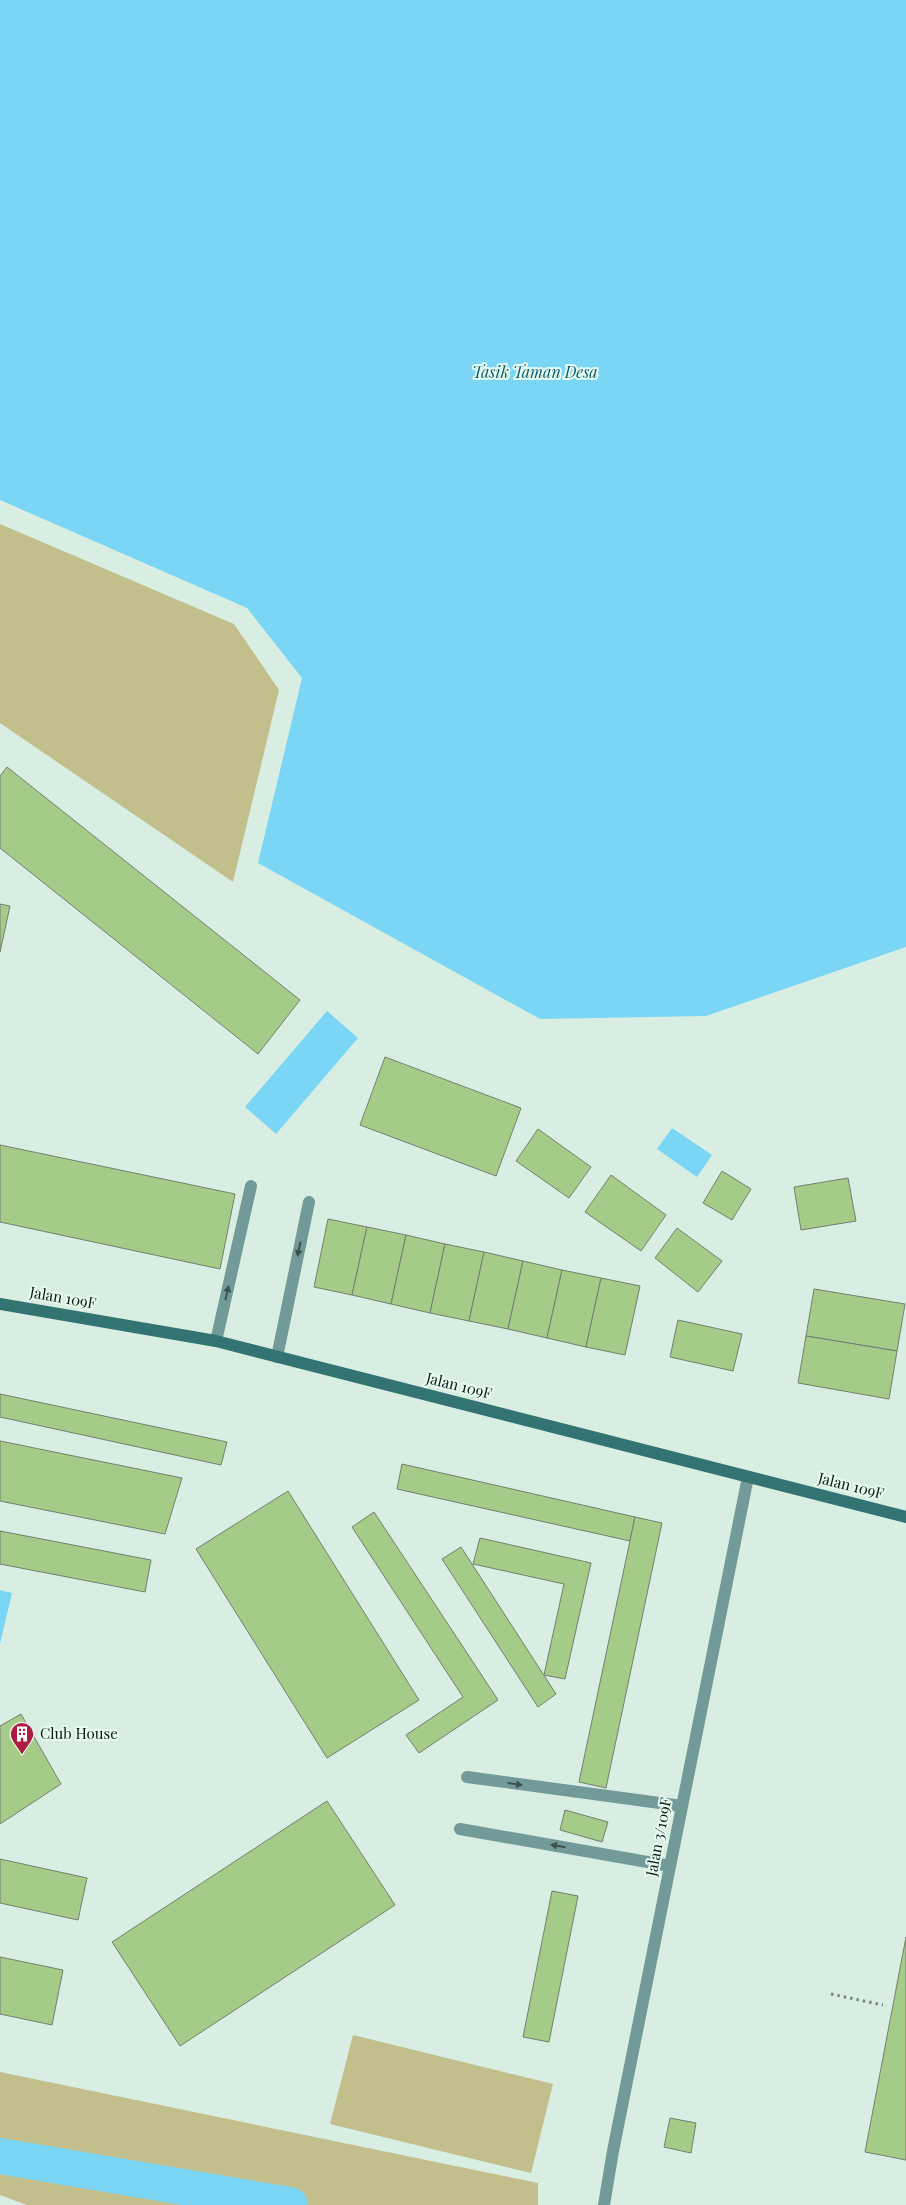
<svg xmlns="http://www.w3.org/2000/svg" width="906" height="2205" font-family="'Playfair Display',serif">
	<rect width="100%" height="100%" fill="#d9eee3"/>
	<g fill="#c3bf8c">
		<polygon points="0,524 234,624 279,690 233,882 0,723"/>
		<polygon points="353,2035 553,2084 531,2173 330,2124"/>
		<polygon points="0,2072 538,2183 538,2205 27,2205 0,2195"/>
	</g>
	<g fill="#7bd6f5">
		<polygon points="0,0 906,0 906,947 706,1016 540,1019 258,863 302,678 247,608 0,500"/>
		<polygon points="327,1011 358,1038 276,1134 245,1107"/>
		<polygon points="672,1128 712,1155 697,1177 657,1149"/>
		<polygon points="0,1590 12,1593 0,1644"/>
	</g>
	<g fill="none" stroke-linecap="round" stroke-linejoin="round">
		<polyline stroke="#7bd6f5" stroke-width="36" points="0,2156 290,2205"/>
	</g>
	<g fill="#a5cb89" stroke="#757e6e">
		<polygon points="7,767 300,1000 258,1054 0,848 0,776"/>
		<polygon points="0,904 10,906 0,952"/>
		<polygon points="385,1057 521,1108 496,1176 360,1125"/>
		<polygon points="538,1129 591,1167 569,1198 516,1161"/>
		<polygon points="0,1145 235,1194 220,1269 0,1222"/>
		<polygon points="722,1171 751,1189 732,1220 703,1203"/>
		<polygon points="611,1175 666,1215 641,1251 585,1212"/>
		<polygon points="848,1178 856,1221 801,1230 794,1187"/>
		<polygon points="328,1219 367,1227 352,1295 314,1287"/>
		<polygon points="367,1227 406,1235 391,1304 352,1295"/>
		<polygon points="677,1228 722,1261 698,1292 655,1258"/>
		<polygon points="406,1235 445,1244 430,1313 391,1304"/>
		<polygon points="445,1244 484,1252 469,1321 430,1313"/>
		<polygon points="484,1252 523,1261 508,1329 469,1321"/>
		<polygon points="523,1261 562,1270 547,1338 508,1329"/>
		<polygon points="562,1270 601,1278 586,1347 547,1338"/>
		<polygon points="601,1278 640,1286 625,1355 586,1347"/>
		<polygon points="814,1289 905,1304 897,1351 806,1336"/>
		<polygon points="678,1320 742,1334 733,1371 670,1357"/>
		<polygon points="806,1336 897,1351 889,1399 798,1383"/>
		<polygon points="0,1394 227,1442 221,1465 0,1417"/>
		<polygon points="0,1441 182,1478 165,1534 0,1501"/>
		<polygon points="402,1464 635,1517 630,1541 397,1489"/>
		<polygon points="288,1491 419,1700 327,1758 196,1549"/>
		<polygon points="374,1512 498,1700 419,1753 406,1735 463,1697 352,1527"/>
		<polygon points="635,1517 662,1523 606,1788 579,1782"/>
		<polygon points="0,1531 151,1560 145,1592 0,1564"/>
		<polygon points="480,1538 591,1563 565,1679 544,1675 564,1584 473,1564"/>
		<polygon points="461,1547 556,1694 538,1707 442,1559"/>
		<polygon points="21,1714 61,1784 0,1824 0,1726"/>
		<polygon points="327,1801 395,1905 180,2046 112,1942"/>
		<polygon points="565,1810 608,1822 602,1842 560,1830"/>
		<polygon points="0,1859 87,1878 78,1920 0,1903"/>
		<polygon points="552,1891 578,1896 549,2042 523,2037"/>
		<polygon points="906,1937 906,2160 865,2152"/>
		<polygon points="0,1957 63,1970 52,2025 0,2014"/>
		<polygon points="670,2118 696,2123 691,2153 664,2147"/>
	</g>
	<g fill="none" stroke-linecap="round" stroke-linejoin="round">
		<polyline stroke="#75847c" stroke-width="3" stroke-dasharray="2.5 4" stroke-linecap="butt" points="831,1994 883,2005"/>
		<g stroke="#729a98" stroke-width="12">
			<polyline points="216,1341 251,1186"/>
			<polyline points="277,1357 309,1202"/>
			<polyline points="467,1777 682,1806"/>
			<polyline points="460,1829 670,1866"/>
		</g>
		<polyline stroke="#729a98" stroke-width="12" points="604,2205 613,2151 748,1477"/>
		<polyline stroke="#337472" stroke-width="12" points="0,1304 216,1341 906,1517"/>
	</g>
	<defs><path id="oneway-solid" d="M-6-.8H1V-3.2L6.5 0L1 3.2V.8H-6Z" transform="scale(1.25)"/></defs>
	<g fill="#3c524f">
		<use href="#oneway-solid" transform="translate(299 1249) rotate(102)"/>
		<use href="#oneway-solid" transform="translate(227 1293) rotate(-77)"/>
		<use href="#oneway-solid" transform="translate(515 1784) rotate(8)"/>
		<use href="#oneway-solid" transform="translate(558 1846) rotate(-170)"/>
	</g>
	<defs>
		<g id="building-pin" transform="scale(1.25)"><path d="M0 17L-7.5 6A9.5 9.5 0 1 1 7.5 6Z" fill="#af1c41" stroke="#e6fbf0"/><path d="M-4-6H4V6H1V3H-1V6H-4ZM-2.5-4.3h1.7v1.8h-1.7ZM.8-4.3h1.7v1.8H.8ZM-2.5-1h1.7V.8h-1.7ZM.8-1h1.7V.8H.8Z" fill="#fff"/></g>
	</defs>
	<g fill-rule="evenodd">
		<use href="#building-pin" x="22" y="1734"/>
	</g>
	<g text-anchor="middle" stroke-width="4" stroke-linejoin="round" paint-order="stroke">
		<g font-size="15" fill="#0f1713" stroke="#e6fbf0">
			<text transform="translate(63 1298) rotate(10)" y="5">Jalan 109F</text>
			<text transform="translate(459 1386) rotate(14)" y="5">Jalan 109F</text>
			<text transform="translate(851 1486) rotate(14)" y="5">Jalan 109F</text>
			<text transform="translate(659 1837) rotate(-79)" y="5">Jalan 3/109F</text>
		</g>
		<g font-size="15" fill="#0f1713" stroke="#e6fbf0" text-anchor="start">
			<text x="40" y="1739">Club House</text>
		</g>
		<g font-size="16" font-style="italic" fill="#0a5a6e" stroke="#e6fbf0">
			<text x="535" y="378">Tasik Taman Desa</text>
		</g>
	</g>
</svg>
